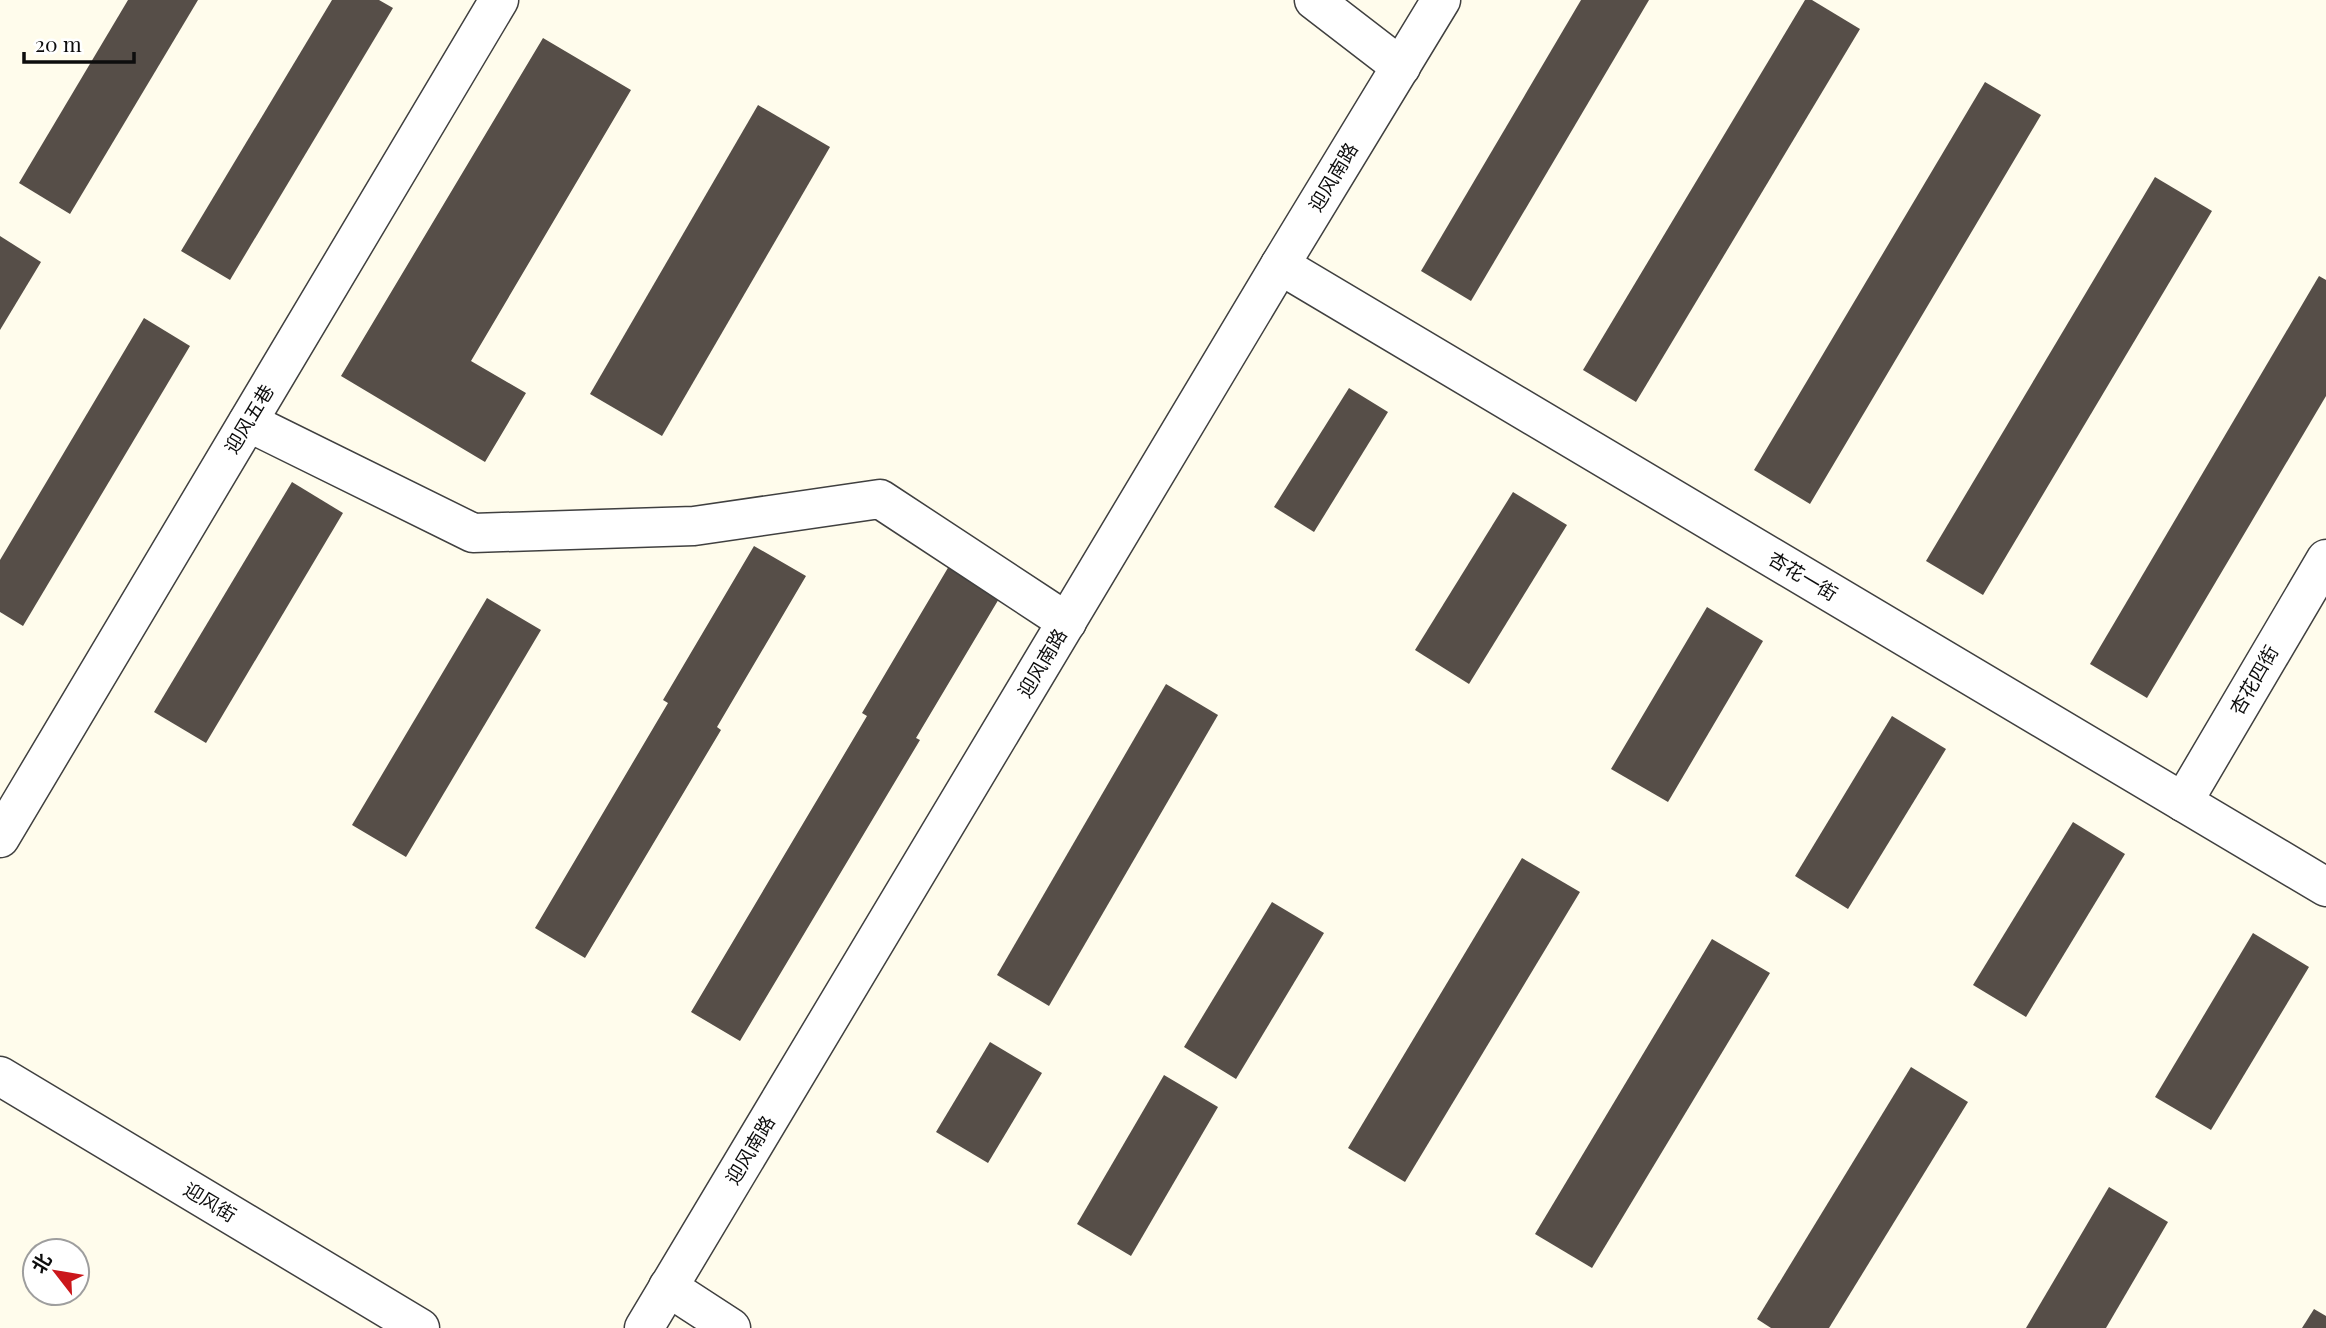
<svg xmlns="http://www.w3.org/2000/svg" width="2326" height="1328" font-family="'Playfair Display','Noto Sans SC',serif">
	<rect width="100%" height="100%" fill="#fffcec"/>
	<g fill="#564e48">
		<polygon points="128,0 198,0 70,214 19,183"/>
		<polygon points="332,0 379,0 393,8 230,280 181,251"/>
		<polygon points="1581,0 1649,0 1471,301 1421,271"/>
		<polygon points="1805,0 1812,0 1860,29 1636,402 1583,370"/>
		<polygon points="543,38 631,90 471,361 526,393 485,462 341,376"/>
		<polygon points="1985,82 2041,115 1810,504 1754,470"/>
		<polygon points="758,105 830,147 662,436 590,394"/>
		<polygon points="2155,177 2212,211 1983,595 1926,561"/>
		<polygon points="0,236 41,262 0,330"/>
		<polygon points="2319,276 2326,280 2326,396 2147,698 2090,664"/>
		<polygon points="144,318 190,346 23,626 0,612 0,560"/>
		<polygon points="1349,388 1388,412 1314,532 1274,507"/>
		<polygon points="292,482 343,513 206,743 154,712"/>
		<polygon points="1513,492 1567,525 1469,684 1415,650"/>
		<polygon points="754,546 806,576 717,727 721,730 585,958 535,928 668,703 663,700"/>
		<polygon points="952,561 1003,592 916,738 920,740 740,1041 691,1012 867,716 862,713"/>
		<polygon points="487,598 541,630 406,857 352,825"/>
		<polygon points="1707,607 1763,641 1668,802 1611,769"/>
		<polygon points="1166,684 1218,715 1049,1006 997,975"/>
		<polygon points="1892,716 1946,749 1848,909 1795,876"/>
		<polygon points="2073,822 2125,854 2026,1017 1973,985"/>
		<polygon points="1522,858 1580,892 1405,1182 1348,1148"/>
		<polygon points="1272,902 1324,933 1236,1079 1184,1047"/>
		<polygon points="2253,933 2309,967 2211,1130 2155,1097"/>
		<polygon points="1712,939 1770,973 1592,1268 1535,1234"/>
		<polygon points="990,1042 1042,1073 988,1163 936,1132"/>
		<polygon points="1911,1067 1968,1102 1829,1328 1771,1328 1757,1319"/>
		<polygon points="1164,1075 1218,1107 1131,1256 1077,1224"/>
		<polygon points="2109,1187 2168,1222 2106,1328 2026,1328"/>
		<polygon points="2314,1309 2326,1316 2326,1328 2302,1328"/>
	</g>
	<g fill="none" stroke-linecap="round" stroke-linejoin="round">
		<g stroke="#404040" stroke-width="41">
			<g id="minor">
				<polyline points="1314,0 1401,67"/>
				<polyline points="1280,265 2326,887"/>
				<polyline points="248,422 473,533 694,526 880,499 1067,622"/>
				<polyline points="2183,802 2326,559"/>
				<polyline points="0,838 499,0"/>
				<polyline points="668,1287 731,1328"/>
			</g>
		</g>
		<g stroke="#404040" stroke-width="41">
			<g id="tertiary">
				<polyline points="0,1076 420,1328"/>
				<polyline points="644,1328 1280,265 1441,0"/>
			</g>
		</g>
		<use href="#minor" stroke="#fff" stroke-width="38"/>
		<use href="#tertiary" stroke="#fff" stroke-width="38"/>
	</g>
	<g text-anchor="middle" stroke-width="7" stroke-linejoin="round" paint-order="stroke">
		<g font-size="19" fill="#0d0d0d" stroke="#fff">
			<text transform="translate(1333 177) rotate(-59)" y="7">迎风南路</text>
			<text transform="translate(249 419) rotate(-59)" y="7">迎风五巷</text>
			<text transform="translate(1803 576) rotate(31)" y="7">杏花一街</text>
			<text transform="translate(1042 663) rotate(-59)" y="7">迎风南路</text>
			<text transform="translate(2254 680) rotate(-60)" y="7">杏花四街</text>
			<text transform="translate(750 1150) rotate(-59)" y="7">迎风南路</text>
			<text transform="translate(210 1202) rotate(31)" y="7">迎风街</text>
		</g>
	</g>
	<g transform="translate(56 1272) rotate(301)"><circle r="33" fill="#ffffff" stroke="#9e9e9e" stroke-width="2"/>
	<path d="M0-5L12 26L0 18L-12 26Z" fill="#cb171b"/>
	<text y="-10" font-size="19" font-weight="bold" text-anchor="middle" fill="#0d0d0d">北</text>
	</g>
	<path d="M24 52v10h110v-10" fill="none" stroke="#0d0d0d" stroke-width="3.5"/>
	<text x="35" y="52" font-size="21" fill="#0d0d0d" stroke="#ffffff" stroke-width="5" paint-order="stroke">20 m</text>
</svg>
